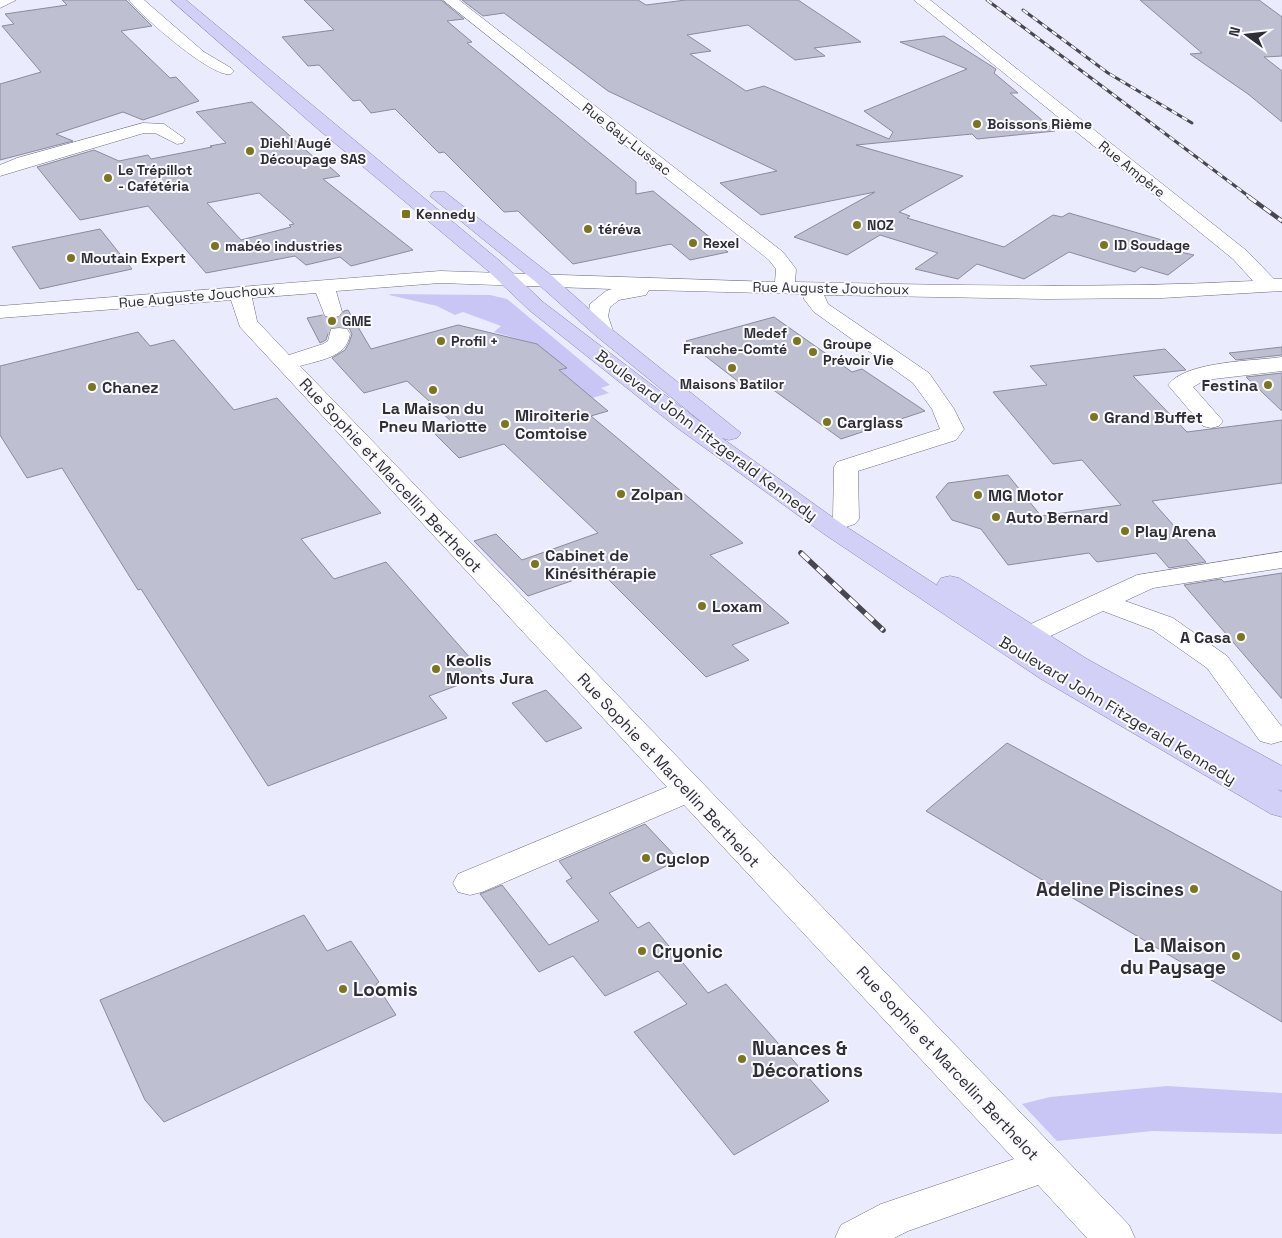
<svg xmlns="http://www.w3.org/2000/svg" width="1282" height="1238" font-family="'Space Grotesk',sans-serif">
	<rect width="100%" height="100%" fill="#ebebfe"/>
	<g fill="#c9c6f6">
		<polygon points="390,294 490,295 507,299 610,385 601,388 609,393 592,398 576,384 546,374 567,368 537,344 494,332 501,326 463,312 455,315 437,306 389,295"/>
		<polygon points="1167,1086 1282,1093 1282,1134 1152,1131 1057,1141 1022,1104 1050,1097"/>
	</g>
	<g fill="#bfbfd2" stroke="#8c8b9d" fill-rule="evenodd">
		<polygon points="62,0 126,0 152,26 121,31 170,78 176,77 199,101 143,120 123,112 56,134 73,141 0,160 0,84 41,72 2,26 14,24 5,14 67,5"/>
		<polygon points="304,0 441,0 464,19 447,21 472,42 467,43 636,182 636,194 653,191 728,252 690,260 671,244 573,264 518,211 504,212 444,152 439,153 395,109 371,113 360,100 353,101 319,65 308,66 282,37 334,30"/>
		<polygon points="462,0 638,0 646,5 686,0 798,0 861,42 814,48 825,56 795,60 748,25 687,35 711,51 690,54 746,91 764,86 889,139 893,132 864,111 967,69 900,42 944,36 996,69 994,73 1018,93 1010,93 1055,131 977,139 972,134 856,145 963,176 899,212 910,216 907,218 1004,247 1053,215 1062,217 1069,213 1186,247 1180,252 1194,255 1168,275 1141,267 1135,272 1069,252 1024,279 977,264 958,279 915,269 938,253 880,235 847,255 794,237 875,192 761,215 720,183 777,171 608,91 504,13 483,16"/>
		<polygon points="1140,0 1259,0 1282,17 1282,56 1264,57 1282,71 1282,122 1248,94 1190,54 1202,53"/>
		<path d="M252,102L317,160L321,159L340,176L323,179L413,250L351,266L340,257L306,265L295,256L206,273L148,206L80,220L37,167L94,150L119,161L148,155L151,159L212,147L210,146L226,143L196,112ZM259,193L294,224L289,225L291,227L241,240L207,203Z"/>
		<polygon points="100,229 132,269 40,289 12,247"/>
		<polygon points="348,310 371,349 458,325 537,344 567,368 559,370 608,411 591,416 743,543 710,555 789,623 732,645 749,660 706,677 600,571 528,596 474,541 496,534 522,560 598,533 504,444 459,458 430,429 452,422 407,381 364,393 332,358 345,350 349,343 352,334 349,328 330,328 326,340 320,343 307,318 323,315 333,320 340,318 344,311"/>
		<polygon points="774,317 852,372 862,369 925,411 841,439 761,381 744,386 686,341"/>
		<polygon points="138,332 150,346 174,340 234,410 277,398 381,513 301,539 334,579 386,562 485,675 429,696 447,718 268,786 141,589 138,590 62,468 27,478 0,435 0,366"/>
		<polygon points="1282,347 1282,355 1236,360 1229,353"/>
		<polygon points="1165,349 1186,370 1133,376 1187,432 1282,420 1282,483 1152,501 1206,562 1169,568 1156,553 1097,562 1089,553 1008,565 981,529 952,520 936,497 948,483 1008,475 1041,516 1121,505 1082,460 1053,464 993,392 1047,385 1030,366"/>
		<polygon points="1282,373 1282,411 1246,377"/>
		<polygon points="1282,573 1282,699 1184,585 1221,579 1224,582"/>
		<polygon points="546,690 582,728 546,742 512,703"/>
		<polygon points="1007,743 1282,892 1282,1022 926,811"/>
		<polygon points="645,824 679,860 609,893 638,928 649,922 708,993 726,984 829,1101 734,1155 634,1032 687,1004 658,971 605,996 573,956 539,972 480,894 502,885 549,945 599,921 566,881 572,878 559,861"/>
		<polygon points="304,915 327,951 351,941 379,982 376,984 396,1015 164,1122 145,1100 100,1000"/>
	</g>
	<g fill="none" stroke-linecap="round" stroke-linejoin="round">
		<polyline stroke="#c5c5d6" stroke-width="21" stroke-dasharray="21 11" stroke-linecap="butt" points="332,312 339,334"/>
		<g stroke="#6f6e7f" stroke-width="1">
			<g id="minor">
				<polygon points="0,0 16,0 0,8"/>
				<path d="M129,0H144L204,52L231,68L234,71L231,74C213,79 141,16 129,0Z"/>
				<path d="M443,0H459L783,252L796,269L795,282C947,285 1100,289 1253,281L1233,259L914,0H930L1247,251L1274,279H1282V291L1162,298L1046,299L824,295L828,304L929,373L954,409L964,429L956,440L858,471L859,519L855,524L846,527L837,524L833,519L834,467L837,462L940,429L932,409L913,383L814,312L804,299L803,294L649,290L646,295L619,300L610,307L608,316L613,331L609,335L602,337L595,335C588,326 588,315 590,304L606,291L612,289L440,283L336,291L342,312L339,316L332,318L325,316L316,293L252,298L257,321L289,355L323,344L328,341L331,329L339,328L347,329L350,334C347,358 319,360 300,366L1129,1225L1135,1238H1087L1038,1185L908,1231L894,1238H835L841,1225L881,1204L1014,1159L684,805L482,892L470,895L458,892L453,883L458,874L667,787L240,327L231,300L0,318V306L440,271L775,282L776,269L769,260Z"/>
				<polygon points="143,123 164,124 185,139 183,143 177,144 155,133 144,133 0,176 0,165 17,158"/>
				<path d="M1282,357V371L1205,380L1193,387L1223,421L1219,426L1211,428L1203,426L1168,385C1185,361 1254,361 1282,357Z"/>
				<polygon points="1282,552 1282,568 1153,588 1125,601 1173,618 1227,656 1282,727 1282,741 1271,744 1260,741 1207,668 1153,630 1103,611 1040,641 1030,643 1020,641 1016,635 1020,629 1137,575"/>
			</g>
		</g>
		<g stroke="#8582b0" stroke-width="1">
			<polygon id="major" points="171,0 186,0 501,262 543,302 715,433 595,335 537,283 430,196 433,192 445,192 551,275 609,327 741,433 737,438 729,440 722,438 842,524 938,586 937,584 941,578 950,576 959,578 1087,659 1282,766 1282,791 1277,789 1282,792 1282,817 1271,814 1041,679 824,534 676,427 529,310 487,270 319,130"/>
		</g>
		<use href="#minor" fill="#fff" fill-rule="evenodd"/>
		<use href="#major" fill="#d2d0f7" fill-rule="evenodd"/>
		<g stroke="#484751" stroke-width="3">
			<g id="rail-far2">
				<polyline points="987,0 1251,198"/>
				<polyline points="1023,10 1108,73 1192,123"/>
			</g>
		</g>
		<g stroke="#484751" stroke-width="4.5">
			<polyline id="rail-far1" points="1249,197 1282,221"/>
		</g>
		<g stroke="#484751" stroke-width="5.5">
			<polyline id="rail" points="801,553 883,630"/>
		</g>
		<use href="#rail-far2" stroke="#fafafe" stroke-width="2" stroke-dasharray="6" stroke-linecap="butt"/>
		<use href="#rail-far1" stroke="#fafafe" stroke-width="3" stroke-dasharray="9" stroke-linecap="butt"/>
		<use href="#rail" stroke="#fafafe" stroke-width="4" stroke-dasharray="11" stroke-linecap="butt"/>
	</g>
	<g fill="#7a761c" stroke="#fafafe" stroke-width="2">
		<circle cx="977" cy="124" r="5"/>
		<circle cx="250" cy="151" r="5"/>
		<circle cx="108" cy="178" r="5"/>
		<rect x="401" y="209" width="10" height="10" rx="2.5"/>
		<circle cx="857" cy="225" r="5"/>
		<circle cx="588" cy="229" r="5"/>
		<circle cx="693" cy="243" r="5"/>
		<circle cx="1104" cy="245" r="5"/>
		<circle cx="215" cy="246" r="5"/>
		<circle cx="71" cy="258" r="5"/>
		<circle cx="332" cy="321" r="5"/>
		<circle cx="441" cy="341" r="5"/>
		<circle cx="797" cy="341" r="5"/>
		<circle cx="813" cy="352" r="5"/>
		<circle cx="732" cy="368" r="5"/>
		<circle cx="1268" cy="385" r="5"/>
		<circle cx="92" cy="387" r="5"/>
		<circle cx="433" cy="390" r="5"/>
		<circle cx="1094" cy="417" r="5"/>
		<circle cx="827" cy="422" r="5"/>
		<circle cx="505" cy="424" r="5"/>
		<circle cx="621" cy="494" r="5"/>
		<circle cx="978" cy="495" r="5"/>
		<circle cx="996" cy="517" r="5"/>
		<circle cx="1125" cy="531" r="5"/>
		<circle cx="535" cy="564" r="5"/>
		<circle cx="702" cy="606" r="5"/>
		<circle cx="1241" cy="637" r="5"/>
		<circle cx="436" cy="669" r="5"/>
		<circle cx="646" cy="858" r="5"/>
		<circle cx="1194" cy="889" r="5"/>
		<circle cx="642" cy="951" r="5"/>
		<circle cx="1236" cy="956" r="5"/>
		<circle cx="343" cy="989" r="5"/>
		<circle cx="742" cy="1059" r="5"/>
	</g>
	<g text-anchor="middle" stroke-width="4" stroke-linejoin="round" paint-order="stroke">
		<g font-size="14" font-weight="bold" fill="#2f2e36" stroke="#fafafe" text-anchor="start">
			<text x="987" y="129">Boissons Rième</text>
			<text x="260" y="148">Diehl Augé<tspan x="260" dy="16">Découpage SAS</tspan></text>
			<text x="118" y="175">Le Trépillot<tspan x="118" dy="16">- Cafétéria</tspan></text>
			<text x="416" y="219">Kennedy</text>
			<text x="867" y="230">NOZ</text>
			<text x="598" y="234">téréva</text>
			<text x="703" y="248">Rexel</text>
			<text x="1114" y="250">ID Soudage</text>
			<text x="225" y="251">mabéo industries</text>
			<text x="81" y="263">Moutain Expert</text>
			<text x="342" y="326">GME</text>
			<text x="787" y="338" text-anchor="end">Medef<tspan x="787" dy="16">Franche-Comté</tspan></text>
			<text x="451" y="346">Profil +</text>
			<text x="823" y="349">Groupe<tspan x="823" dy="16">Prévoir Vie</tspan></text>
			<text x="732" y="389" text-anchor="middle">Maisons Batilor</text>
		</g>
		<g font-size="14" fill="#2f2e36" stroke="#fafafe">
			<text transform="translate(627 139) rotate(38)" y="5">Rue Gay-Lussac</text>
			<text transform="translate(1132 169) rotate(39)" y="5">Rue Ampère</text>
			<text transform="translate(831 288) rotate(1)" y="5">Rue Auguste Jouchoux</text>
			<text transform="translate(197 296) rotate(-5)" y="5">Rue Auguste Jouchoux</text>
		</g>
		<g font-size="16" font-weight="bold" fill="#2f2e36" stroke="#fafafe" text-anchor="start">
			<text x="1258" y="391" text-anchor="end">Festina</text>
			<text x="102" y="393">Chanez</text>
			<text x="433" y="414" text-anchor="middle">La Maison du<tspan x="433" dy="18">Pneu Mariotte</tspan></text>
			<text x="515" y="421">Miroiterie<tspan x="515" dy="18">Comtoise</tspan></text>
			<text x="1104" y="423">Grand Buffet</text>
			<text x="837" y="428">Carglass</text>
			<text x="631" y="500">Zolpan</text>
			<text x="988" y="501">MG Motor</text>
			<text x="1006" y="523">Auto Bernard</text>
			<text x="1135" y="537">Play Arena</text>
			<text x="545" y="561">Cabinet de<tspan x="545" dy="18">Kinésithérapie</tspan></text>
			<text x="712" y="612">Loxam</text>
			<text x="1231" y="643" text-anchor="end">A Casa</text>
			<text x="446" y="666">Keolis<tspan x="446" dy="18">Monts Jura</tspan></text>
			<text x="656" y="864">Cyclop</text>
		</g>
		<g font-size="16" fill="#2f2e36" stroke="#fafafe">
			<text transform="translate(707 435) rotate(37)" y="6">Boulevard John Fitzgerald Kennedy</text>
			<text transform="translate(391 475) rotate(47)" y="6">Rue Sophie et Marcellin Berthelot</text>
			<text transform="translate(1118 710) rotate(31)" y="6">Boulevard John Fitzgerald Kennedy</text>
			<text transform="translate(669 770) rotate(47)" y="6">Rue Sophie et Marcellin Berthelot</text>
			<text transform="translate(948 1063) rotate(47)" y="6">Rue Sophie et Marcellin Berthelot</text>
		</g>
		<g font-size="19" font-weight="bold" fill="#2f2e36" stroke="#fafafe" text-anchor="start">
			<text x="1184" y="896" text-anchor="end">Adeline Piscines</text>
			<text x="1226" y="952" text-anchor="end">La Maison<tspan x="1226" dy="22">du Paysage</tspan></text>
			<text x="652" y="958">Cryonic</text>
			<text x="353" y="996">Loomis</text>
			<text x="752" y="1055">Nuances &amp;<tspan x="752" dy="22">Décorations</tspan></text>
		</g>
	</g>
	<g transform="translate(1247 35) rotate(285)" stroke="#fafafe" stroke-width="4" paint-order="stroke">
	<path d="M0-4L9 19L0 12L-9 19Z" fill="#2f2e36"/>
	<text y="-8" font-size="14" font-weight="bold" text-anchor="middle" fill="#2f2e36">N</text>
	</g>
</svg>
